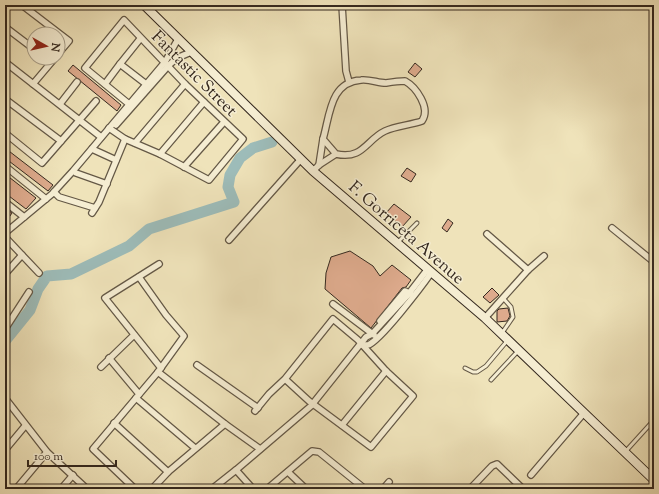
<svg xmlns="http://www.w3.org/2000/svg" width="659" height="494" font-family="'Sorts Mill Goudy',serif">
	<rect width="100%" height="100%" fill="#efe3ba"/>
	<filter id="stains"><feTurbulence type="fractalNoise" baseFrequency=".005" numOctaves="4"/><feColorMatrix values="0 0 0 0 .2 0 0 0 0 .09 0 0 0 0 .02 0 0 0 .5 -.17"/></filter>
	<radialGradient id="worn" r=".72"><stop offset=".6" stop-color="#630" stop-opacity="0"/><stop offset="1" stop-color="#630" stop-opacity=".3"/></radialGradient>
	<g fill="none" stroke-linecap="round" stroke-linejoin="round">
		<polyline stroke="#9dbcb9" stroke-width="11" points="5,341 30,310 38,289 47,276 71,274 129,246 149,229 234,202 228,187 230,175 240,158 253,148 272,142"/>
	</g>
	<g fill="#ddaa8c" stroke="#35291f">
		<polygon points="415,63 422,69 415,77 408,72"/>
		<polygon points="73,65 121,105 117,111 68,71"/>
		<polygon points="5,148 53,185 48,191 5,158"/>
		<polygon points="407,168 416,174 411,182 401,176"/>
		<polygon points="5,174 36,198 26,209 5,193"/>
		<polygon points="394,204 411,217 402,227 386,213"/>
		<polygon points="5,208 12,213 5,223"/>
		<polygon points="448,219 453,223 447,232 442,228"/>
		<polygon points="350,251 373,266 380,276 392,265 411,280 406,287 402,288 371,328 325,289 326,273 331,257"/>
		<polygon points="492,288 499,295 490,303 483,297"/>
		<polygon points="508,308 510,316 507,321 497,322 497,311 499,309"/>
	</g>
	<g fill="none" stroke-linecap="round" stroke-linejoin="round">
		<g stroke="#645846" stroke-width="5">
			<g id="lane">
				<polyline points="398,242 417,223"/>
				<polyline points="502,333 513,317 511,307 503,298"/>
				<polyline points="465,368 473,372 477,372 486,366 507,341"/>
				<polyline points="491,380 518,351"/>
				<polyline points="625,452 654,420"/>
				<polyline points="650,489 654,485"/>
			</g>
		</g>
		<g stroke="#645846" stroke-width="8">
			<g id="street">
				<polyline points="22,5 69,41 58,54"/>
				<polyline points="342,5 346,71 349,82"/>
				<polyline points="5,27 34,49"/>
				<polyline points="140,39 120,64 146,84"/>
				<polyline points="45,58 51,62"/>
				<polyline points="5,62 101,137"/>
				<polyline points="33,84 55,58"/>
				<polyline points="105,84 120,64"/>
				<polyline points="5,99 61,141"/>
				<polyline points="60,104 77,82"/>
				<polyline points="116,125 169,65 177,58 191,52"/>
				<polyline points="109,128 125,139 160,154 209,180 243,139 185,84 124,20 85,68 129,104"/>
				<polyline points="5,133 42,163 96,101"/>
				<polyline points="135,143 185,84"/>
				<polyline points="92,149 116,160"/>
				<polyline points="160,154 204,102"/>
				<polyline points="319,165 323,139"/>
				<polyline points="5,166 46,199"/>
				<polyline points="184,167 224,122"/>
				<path d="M313,171L319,165L336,154C363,160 366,140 385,131C396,126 411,125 422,121C431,108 416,87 405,81C398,81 392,82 386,83C378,83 370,79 361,80C330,82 330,115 323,139L336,154"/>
				<polyline points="76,173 107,184"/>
				<polyline points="54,192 59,197 95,208"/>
				<polyline points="5,202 24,217"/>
				<polyline points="92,213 99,202 125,139"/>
				<polyline points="612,228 654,262"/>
				<polyline points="5,233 52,194 73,171 165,62 178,39"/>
				<polyline points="487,234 528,270"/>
				<polyline points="5,237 39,273"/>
				<polyline points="229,240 301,159"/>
				<polyline points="159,264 105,298 161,368"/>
				<polyline points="5,274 22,255"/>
				<polyline points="333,304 374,335"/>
				<polyline points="485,318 528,270 544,256"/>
				<polyline points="380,321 405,291 411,294"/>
				<polyline points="5,329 29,292"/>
				<path d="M362,345C362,345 367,345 368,345C380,341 422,286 431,273"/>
				<polyline points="109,358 139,394"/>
				<polyline points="197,365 258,408"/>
				<polyline points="101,367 134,335"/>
				<polyline points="158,372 225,424 260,449"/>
				<polyline points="5,398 47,452 87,489"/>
				<polyline points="136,398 195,448"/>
				<polyline points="255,411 269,394 285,379 333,319 358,340 386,371 413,396 371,447 309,401 285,379"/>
				<polyline points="114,423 168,472"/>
				<polyline points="342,425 386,371"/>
				<polyline points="5,450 25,426"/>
				<polyline points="236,470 253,489"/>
				<polyline points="288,472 306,489"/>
				<polyline points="531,475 584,413"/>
				<polyline points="16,489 47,452"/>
				<polyline points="61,489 73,475"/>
				<polyline points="135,489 93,449 158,372 184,336 166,315 139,277"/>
				<polyline points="152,489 168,472 225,424"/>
				<polyline points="212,489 236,470 311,406 366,337 372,334 407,296 427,270"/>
				<polyline points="267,489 312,451 319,452 365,489"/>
				<polyline points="383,489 389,482"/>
				<polyline points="470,489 492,466 497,464 523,489"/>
			</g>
		</g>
		<g stroke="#35291f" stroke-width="10">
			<polyline id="secondary" points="144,5 313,171 485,318 654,480"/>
		</g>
		<use href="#lane" stroke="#f5edd2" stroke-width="3"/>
		<use href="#street" stroke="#f5edd2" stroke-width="5.5"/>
		<use href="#secondary" stroke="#f5edd2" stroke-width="8"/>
	</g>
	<g text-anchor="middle" stroke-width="3" stroke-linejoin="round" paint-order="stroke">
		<g font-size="17" fill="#35291f" stroke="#f5edd2">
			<text transform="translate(195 73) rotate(45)" y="6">Fantastic Street</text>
			<text transform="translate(407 232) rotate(41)" y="6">F. Gorriceta Avenue</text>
		</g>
	</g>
	<rect width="659" height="494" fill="none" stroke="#efe3ba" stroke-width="20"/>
	<rect x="6" y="6" width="647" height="482" fill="none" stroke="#35291f" stroke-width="2"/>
	<rect x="10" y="10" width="639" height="474" fill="none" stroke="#35291f"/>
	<g transform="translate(46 46) rotate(98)"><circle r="19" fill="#f5edd2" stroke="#a89f8a"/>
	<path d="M0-3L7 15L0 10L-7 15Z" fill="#8f2418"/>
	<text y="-6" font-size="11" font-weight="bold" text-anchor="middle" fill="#35291f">N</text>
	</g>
	<path d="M28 460v6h88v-6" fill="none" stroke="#35291f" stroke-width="2"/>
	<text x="34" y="460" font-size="12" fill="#35291f" stroke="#f5edd2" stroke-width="3" paint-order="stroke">100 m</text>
	<rect width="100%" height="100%" filter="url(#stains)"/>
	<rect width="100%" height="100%" fill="url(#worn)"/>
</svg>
